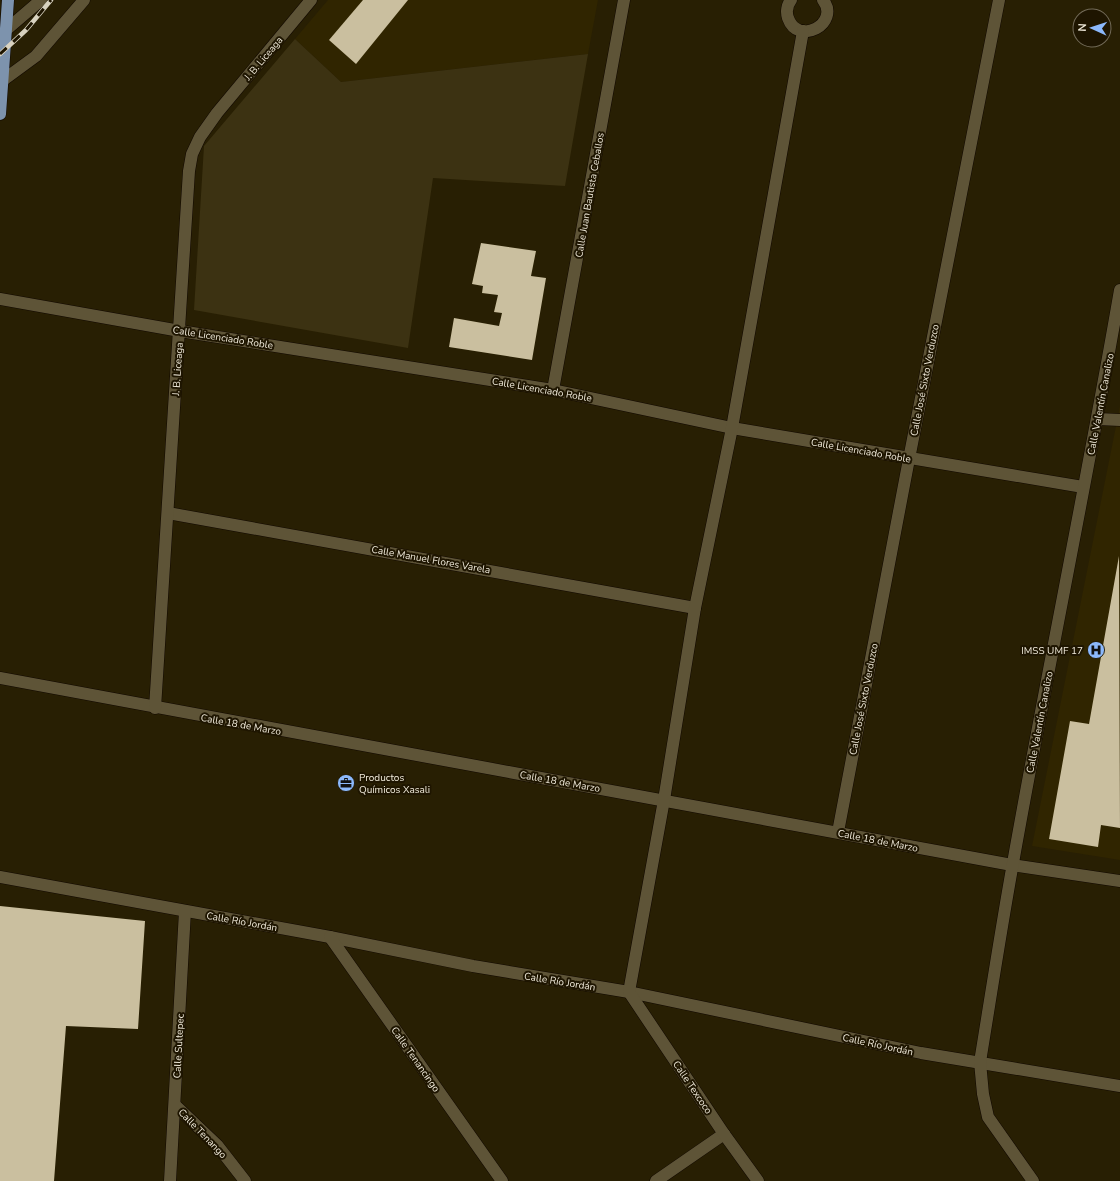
<svg xmlns="http://www.w3.org/2000/svg" width="1120" height="1181" font-family="'Nunito Sans',sans-serif">
	<rect width="100%" height="100%" fill="#281f03"/>
	<g fill="#302500">
		<polygon points="328,0 598,0 588,54 341,82 295,39"/>
		<polygon points="1120,406 1120,860 1032,846"/>
	</g>
	<polygon fill="#3c3212" points="295,39 341,82 588,54 565,186 433,178 408,348 194,310 204,146"/>
	<g fill="#cabf9f">
		<polygon points="363,0 408,0 356,64 329,40"/>
		<polygon points="481,243 536,251 531,276 546,278 532,360 449,347 454,318 499,326 502,313 494,312 498,295 482,293 483,286 472,284"/>
		<polygon points="1119,556 1120,828 1101,825 1098,847 1049,839 1070,721 1089,724"/>
		<polygon points="0,906 145,921 138,1029 66,1026 54,1181 0,1181"/>
	</g>
	<g fill="none" stroke-linecap="round" stroke-linejoin="round">
		<g stroke="#110800" stroke-width="13">
			<g id="minor">
				<path d="M791,0C787,5 786,12 788,18C798,47 841,23 823,0"/>
				<polyline points="6,30 41,0"/>
				<polyline points="2,81 36,56 84,0"/>
				<polyline points="0,299 180,331 553,390 732,428 1083,487"/>
				<polyline points="553,390 624,0"/>
				<polyline points="1098,419 1120,420"/>
				<polyline points="168,513 695,608"/>
				<polyline points="0,678 1012,865 1120,881"/>
				<polyline points="155,708 189,171 192,154 200,137 217,113 311,0"/>
				<polyline points="838,832 909,459 999,0"/>
				<polyline points="0,877 330,937 473,966 629,992 921,1053 1120,1086"/>
				<polyline points="330,937 502,1181"/>
				<polyline points="175,1105 217,1145 245,1181"/>
				<polyline points="170,1181 185,911"/>
				<polyline points="656,1181 724,1134"/>
				<polyline points="758,1181 724,1134 629,992 664,800 695,608 732,428 803,31"/>
				<path d="M1033,1181L988,1117L983,1094L980,1062C991,995 1001,929 1013,863C1047,672 1087,481 1120,290"/>
			</g>
		</g>
		<g stroke="#110800" stroke-width="13">
			<polyline id="major" points="0,114 8,0"/>
		</g>
		<use href="#minor" stroke="#5e5437" stroke-width="12"/>
		<use href="#major" stroke="#7d93ad" stroke-width="12"/>
		<g stroke="#d8d2c0" stroke-width="4.5">
			<polyline id="rail" points="0,54 26,30 51,0"/>
		</g>
		<use href="#rail" stroke="#1e1500" stroke-width="3" stroke-dasharray="9" stroke-linecap="butt"/>
	</g>
	<defs>
		<g id="hospital-disc" transform="scale(0.9)"><circle r="9.5" fill="#8cb9fc" stroke="#1e1500"/><path d="M-5-5h3v3.5h4V-5h3V5h-3V1.5h-4V5h-3Z" fill="#111"/></g>
		<g id="office-disc" transform="scale(0.9)"><circle r="9.5" fill="#8cb9fc" stroke="#1e1500"/><path d="M-6-3h4V-5.5h4V-3h4V5H-6ZM-1-4.5V-3h2v-1.5ZM-6 0V1H6V0Z" fill="#111"/></g>
	</defs>
	<g fill-rule="evenodd">
		<use href="#hospital-disc" x="1096" y="650"/>
		<use href="#office-disc" x="346" y="783"/>
	</g>
	<g text-anchor="middle" stroke-width="4" stroke-linejoin="round" paint-order="stroke">
		<g font-size="10" fill="#f0eada" stroke="#1e1500">
			<text transform="translate(263 58) rotate(-50)" y="4">J. B. Liceaga</text>
			<text transform="translate(589 195) rotate(-80)" y="4">Calle Juan Bautista Ceballos</text>
			<text transform="translate(223 337) rotate(9)" y="4">Calle Licenciado Roble</text>
			<text transform="translate(177 369) rotate(-86)" y="4">J. B. Liceaga</text>
			<text transform="translate(924 380) rotate(-79)" y="4">Calle José Sixto Verduzco</text>
			<text transform="translate(542 389) rotate(10)" y="4">Calle Licenciado Roble</text>
			<text transform="translate(1100 404) rotate(-79)" y="4">Calle Valentín Canalizo</text>
			<text transform="translate(861 450) rotate(10)" y="4">Calle Licenciado Roble</text>
			<text transform="translate(431 559) rotate(10)" y="4">Calle Manuel Flores Varela</text>
			<text transform="translate(863 699) rotate(-79)" y="4">Calle José Sixto Verduzco</text>
			<text transform="translate(1039 722) rotate(-79)" y="4">Calle Valentín Canalizo</text>
			<text transform="translate(241 724) rotate(10)" y="4">Calle 18 de Marzo</text>
			<text transform="translate(560 781) rotate(10)" y="4">Calle 18 de Marzo</text>
			<text transform="translate(878 840) rotate(11)" y="4">Calle 18 de Marzo</text>
			<text transform="translate(242 921) rotate(10)" y="4">Calle Río Jordán</text>
			<text transform="translate(560 981) rotate(9)" y="4">Calle Río Jordán</text>
			<text transform="translate(878 1044) rotate(12)" y="4">Calle Río Jordán</text>
			<text transform="translate(178 1046) rotate(-87)" y="4">Calle Sultepec</text>
			<text transform="translate(416 1059) rotate(55)" y="4">Calle Tenancingo</text>
			<text transform="translate(693 1087) rotate(56)" y="4">Calle Texcoco</text>
			<text transform="translate(203 1133) rotate(46)" y="4">Calle Tenango</text>
		</g>
		<g font-size="10" fill="#f0eada" stroke="#1e1500" text-anchor="end">
			<text x="1083" y="654">IMSS UMF 17</text>
			<text x="359" y="781" text-anchor="start">Productos<tspan x="359" dy="12">Químicos Xasali</tspan></text>
		</g>
	</g>
	<g transform="translate(1092 28) rotate(273)"><circle r="19" fill="#1e1500" stroke="#726a57"/>
	<path d="M0-3L7 15L0 10L-7 15Z" fill="#8cb9fc"/>
	<text y="-6" font-size="11" font-weight="bold" text-anchor="middle" fill="#f0eada">N</text>
	</g>
</svg>
